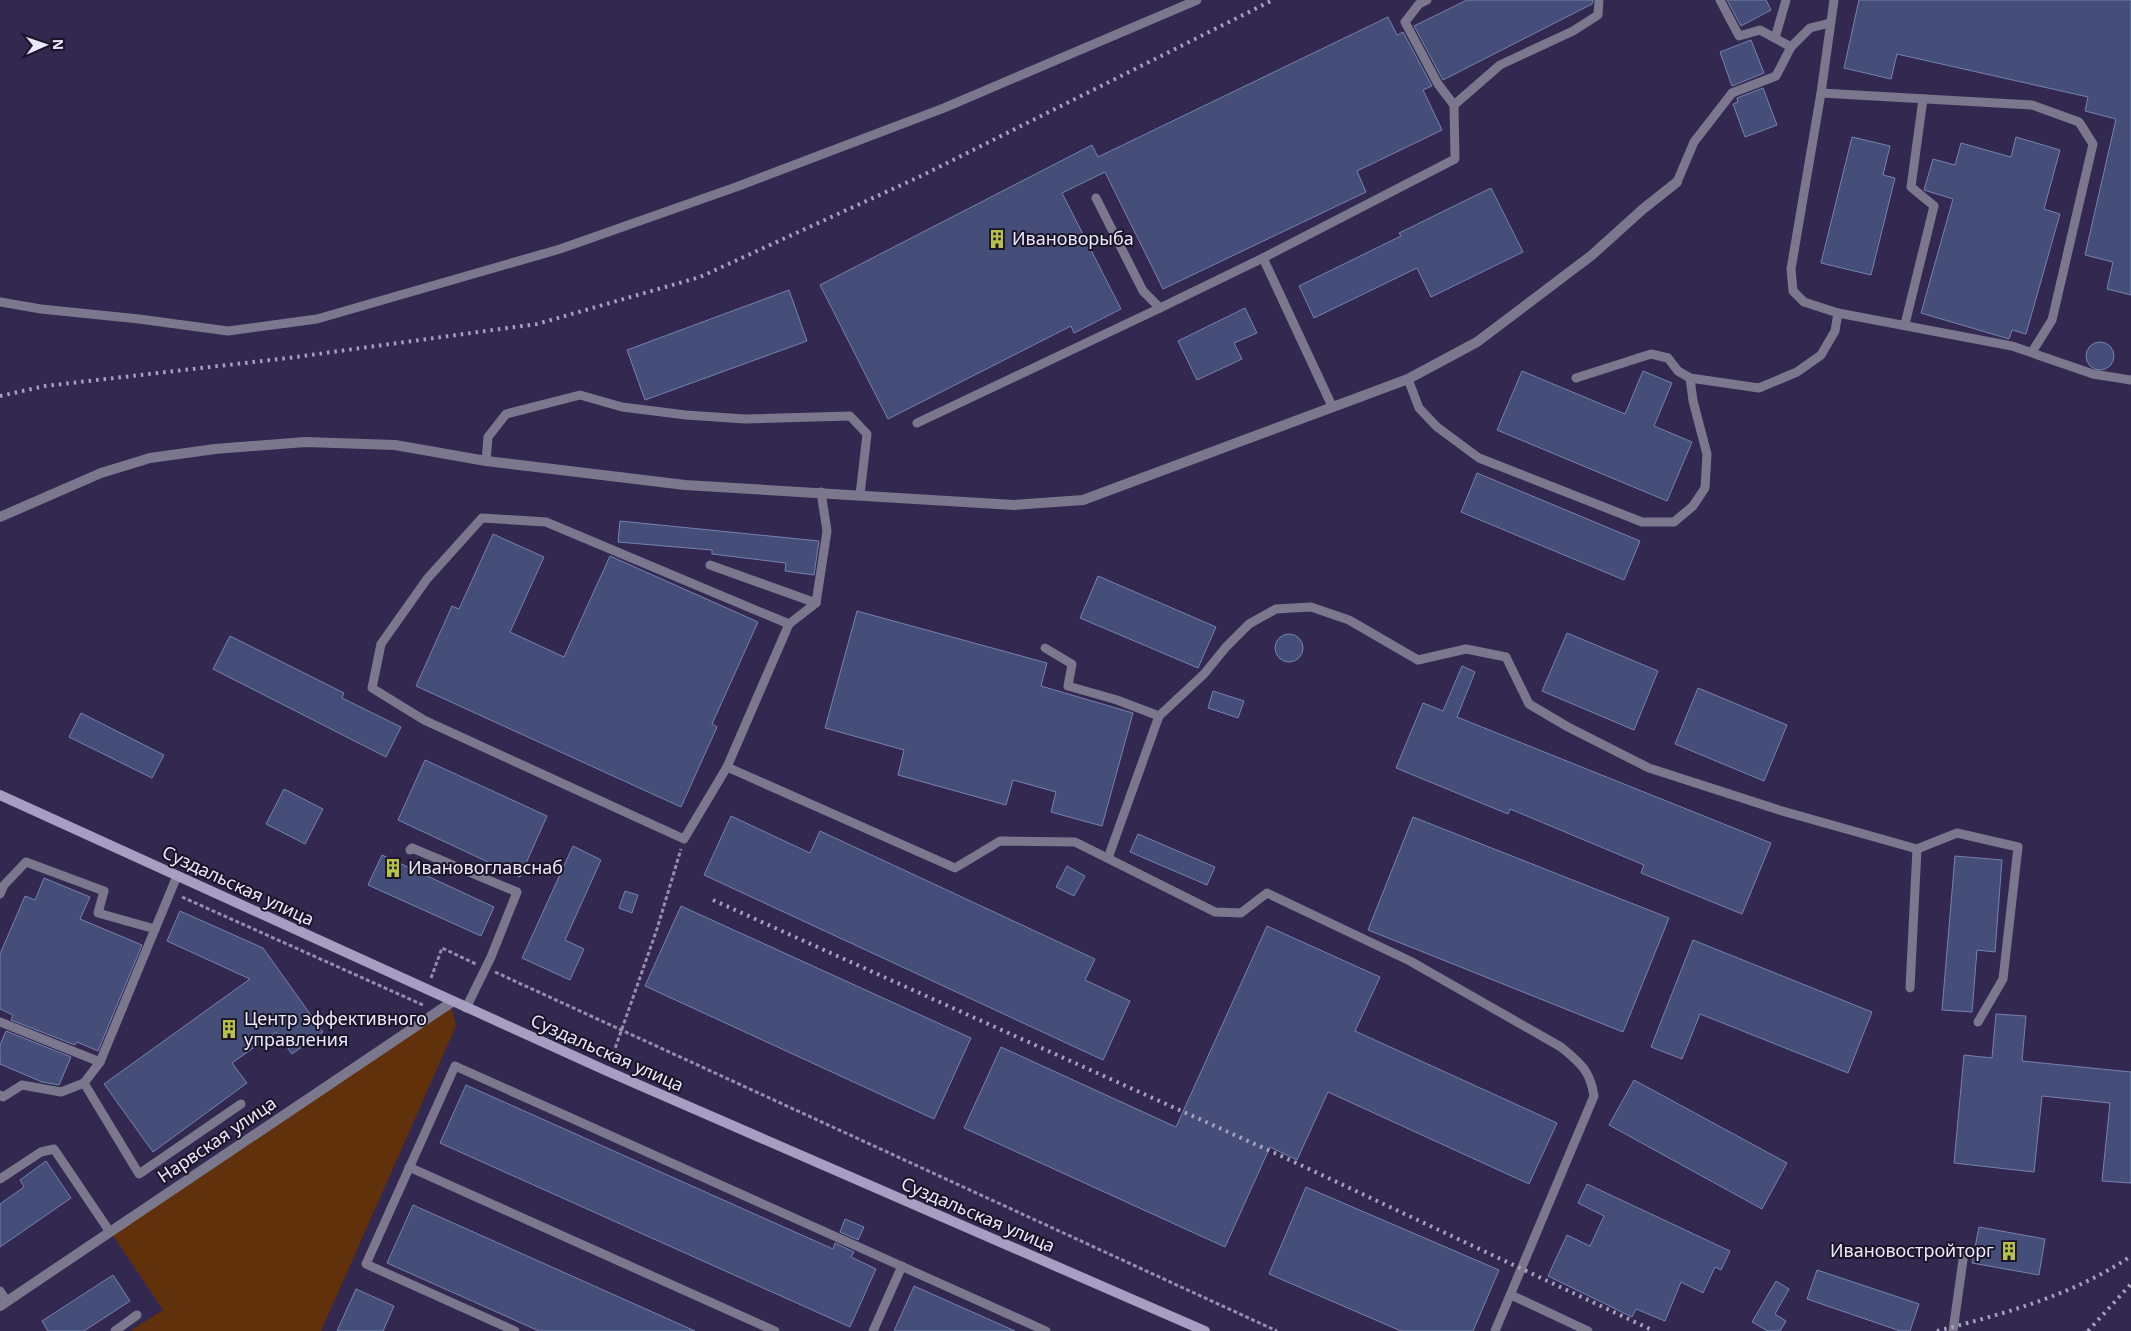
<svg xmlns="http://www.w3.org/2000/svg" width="2131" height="1331" font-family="'Noto Sans',sans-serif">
	<rect width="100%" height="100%" fill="#322850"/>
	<polygon fill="#61310c" points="451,1006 456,1026 321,1331 130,1331 163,1310 112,1234"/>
	<g fill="#454e79" stroke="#7782b1">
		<polygon points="1467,0 1593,0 1592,4 1443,80 1414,26"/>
		<polygon points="1727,0 1766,0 1771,10 1741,26"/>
		<polygon points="1859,0 2131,0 2131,295 2107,289 2113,262 2085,255 2116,119 2085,111 2088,97 1897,54 1891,79 1844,68"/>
		<polygon points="1388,17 1397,35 1403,32 1432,86 1423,90 1442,130 1357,171 1366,192 1163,289 1105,172 1062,193 1121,309 1074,333 1071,326 888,419 820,285 1092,145 1098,157"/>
		<polygon points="1751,40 1764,73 1732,86 1720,52"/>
		<polygon points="1763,88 1777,125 1745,137 1733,104 1738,102 1737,98"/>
		<polygon points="1852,137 1890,146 1883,175 1895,178 1871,275 1821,263"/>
		<polygon points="2016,137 2060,150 2044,209 2060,214 2026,334 2012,330 2009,339 1921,313 1953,199 1924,190 1933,159 1955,165 1961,143 2011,157"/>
		<polygon points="1491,188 1523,252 1431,297 1417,268 1314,318 1299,286 1401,236 1399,233"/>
		<polygon points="789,290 807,341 645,400 627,350"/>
		<polygon points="1245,308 1257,333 1234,343 1242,359 1197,380 1178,341"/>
		<circle cx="2100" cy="356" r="14"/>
		<polygon points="1522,371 1625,414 1643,371 1672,383 1654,426 1692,442 1667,501 1497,430"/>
		<polygon points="1477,473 1640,541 1624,580 1461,512"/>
		<polygon points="620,521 819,541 814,575 785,571 786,563 712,554 712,550 618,542"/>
		<polygon points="493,534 544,557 510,632 564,657 610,556 758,622 712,724 717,727 681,807 416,686 452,606 459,609"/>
		<polygon points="1098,576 1216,627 1198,668 1080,618"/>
		<polygon points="857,611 1047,663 1041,686 1133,713 1102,826 1051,812 1056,792 1013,780 1006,805 898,775 904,750 825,728"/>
		<polygon points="1567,633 1658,671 1634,730 1542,691"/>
		<circle cx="1289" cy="648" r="14"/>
		<polygon points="230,636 344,693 342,698 401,727 386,757 213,669"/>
		<polygon points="1462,666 1475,672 1457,717 1771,843 1742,914 1641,873 1644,865 1510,809 1508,814 1396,768 1423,703 1443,711"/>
		<polygon points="1698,688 1787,725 1764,781 1675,744"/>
		<polygon points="1213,691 1244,701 1238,718 1208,708"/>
		<polygon points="81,713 164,755 152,778 69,737"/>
		<polygon points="425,760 547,816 520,877 398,820"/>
		<polygon points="284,789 323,809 305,844 266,824"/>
		<polygon points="731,816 810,853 820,831 1095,959 1085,980 1130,1001 1103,1060 704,875"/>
		<polygon points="1413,817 1669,918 1623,1032 1368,930"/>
		<polygon points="1138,834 1215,867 1207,885 1130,852"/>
		<polygon points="573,846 601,860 565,940 584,949 570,980 522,958"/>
		<polygon points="382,855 494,907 481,936 368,885"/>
		<polygon points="1955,856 2002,860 1995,952 1977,950 1972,1012 1942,1010"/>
		<polygon points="1067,866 1085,876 1074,896 1056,887"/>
		<polygon points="44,878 90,897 80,919 142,945 98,1051 77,1042 75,1045 11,1020 13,1015 0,1009 0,954 25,896 35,900"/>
		<polygon points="625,891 638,895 632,913 619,908"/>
		<polygon points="681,906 971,1038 934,1119 645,986"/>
		<polygon points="180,911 263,948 323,1032 292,1054 276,1032 232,1063 247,1083 153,1152 104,1084 250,979 167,941"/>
		<polygon points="1267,926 1380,977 1355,1031 1557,1123 1529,1184 1328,1092 1297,1160 1270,1147 1225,1247 964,1128 1001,1047 1176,1127"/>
		<polygon points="1693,940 1872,1012 1848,1073 1700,1014 1682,1059 1651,1047"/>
		<polygon points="1996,1014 2026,1016 2022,1061 2131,1072 2131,1183 2102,1181 2110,1103 2042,1096 2034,1172 1954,1163 1964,1055 1992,1058"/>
		<polygon points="6,1031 71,1057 59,1085 42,1082 0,1064 0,1045"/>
		<polygon points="1634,1080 1787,1163 1762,1209 1609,1125"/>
		<polygon points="466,1085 833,1249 835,1243 854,1252 851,1257 876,1269 850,1327 440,1143"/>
		<polygon points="46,1161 71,1198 0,1247 0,1204 24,1187 20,1180"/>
		<polygon points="1587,1184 1730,1251 1721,1270 1715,1267 1703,1293 1681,1282 1665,1321 1636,1309 1632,1317 1548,1276 1567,1235 1590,1246 1604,1216 1578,1203"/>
		<polygon points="1306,1187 1499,1270 1473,1331 1401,1331 1269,1274"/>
		<polygon points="413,1205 695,1331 539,1331 387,1263"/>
		<polygon points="845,1219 864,1227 858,1240 840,1232"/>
		<polygon points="1979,1227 2045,1239 2039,1275 1972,1263"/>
		<polygon points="1817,1270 1919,1304 1910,1331 1900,1331 1807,1299"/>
		<polygon points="113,1275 130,1301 84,1331 48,1331 42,1321"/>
		<polygon points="1776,1281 1789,1289 1775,1314 1786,1321 1780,1331 1768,1331 1752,1322"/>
		<polygon points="914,1286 1015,1331 894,1331"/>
		<polygon points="356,1289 394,1306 383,1331 337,1331"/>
	</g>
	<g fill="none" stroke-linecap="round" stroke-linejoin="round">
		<g stroke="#958eac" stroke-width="3" stroke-dasharray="4 2.5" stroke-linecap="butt">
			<polyline points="182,897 423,1005"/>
			<polyline points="495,972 1277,1331"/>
			<polyline points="431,978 442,948 476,964"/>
			<polyline points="611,1060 657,929 681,849"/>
		</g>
		<g stroke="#7b778c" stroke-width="9">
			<polyline points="1720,0 1739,36 1760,30 1791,47"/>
			<polyline points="1834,0 1821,93 1791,269 1793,291 1804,302 1838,313 2012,346 2093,374 2131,380"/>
			<polyline points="1775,38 1786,0"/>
			<polyline points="1821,93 2032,105 2079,122 2093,144 2052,320 2032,352"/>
			<polyline points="1454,105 1500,65 1573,31 1598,15 1599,0"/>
			<polyline points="1677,182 1694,142 1732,93 1776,76 1791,47 1810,28 1830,23"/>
			<polyline points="1096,198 1143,291 1160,308 1263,258"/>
			<polyline points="0,302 41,309 139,319 228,331 317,319 560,249 736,187 944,108 1197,0"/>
			<polyline points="1905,324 1934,206 1911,187 1923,99"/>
			<polyline points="1576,378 1651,354 1668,358 1678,371 1690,378 1759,388 1797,372 1821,355 1835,331 1838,313"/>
			<polyline points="1408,379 1419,408 1437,427 1479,458 1642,522 1674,522 1693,506 1705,488 1707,454 1693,401 1690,378"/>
			<polyline points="1332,406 1263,258 1455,159 1454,105 1438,84 1405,22 1419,4 1427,0"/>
			<polyline points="917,423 1160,308"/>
			<polyline points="486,461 488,437 506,414 580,395 622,407 686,415 745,419 850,416 867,434 860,495"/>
			<polyline points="710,565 816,603"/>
			<path d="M789,624L546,522L482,518L427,579L381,644L372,688L424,720L684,839L727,767L955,868L1000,841L1075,842L1215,912L1241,913L1267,893L1410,961L1561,1047C1580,1063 1590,1070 1594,1096L1495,1331"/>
			<polyline points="1045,648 1072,664 1068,686 1117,700 1159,716 1108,858"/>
			<polyline points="1159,716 1204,674 1226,647 1249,624 1276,609 1311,607 1349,620 1418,660 1466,649 1506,657 1529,704 1568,727 1649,768 1779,810 1917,849 1910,988"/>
			<polyline points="727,767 789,624 816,603 827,531 821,492"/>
			<polyline points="1917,849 1957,833 2018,847 2003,979 1978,1022"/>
			<polyline points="410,850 412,848 517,892 491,957 466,1008"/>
			<polyline points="177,876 100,1062 84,1083 139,1174 241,1104"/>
			<polyline points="0,894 4,885 26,862 104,891 98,913 155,929"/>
			<polyline points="0,1022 100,1062"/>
			<polyline points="0,1095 3,1097 22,1085 61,1092 84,1083"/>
			<polyline points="409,1167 775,1331"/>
			<polyline points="0,1179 41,1152 54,1149 110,1232"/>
			<polyline points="0,1291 7,1301"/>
			<polyline points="1511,1295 1588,1331"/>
			<polyline points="115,1331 137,1315"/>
			<polyline points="515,1331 366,1264 455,1066 1046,1331"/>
			<polyline points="873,1331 902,1266"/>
			<polyline points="1953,1331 1964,1253"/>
		</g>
		<polyline stroke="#7b778c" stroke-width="10" points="0,1306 452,1002"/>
		<polyline stroke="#7b778c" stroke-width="10" points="0,517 101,473 150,458 215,449 305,442 395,445 486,461 685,485 1014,505 1083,500 1408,379 1477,342 1592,255 1643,209 1677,182"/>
		<polyline stroke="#a69fc1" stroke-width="10" points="0,795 607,1071 1205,1331"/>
		<g stroke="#a8a2be" stroke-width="4" stroke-dasharray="2.5 5" stroke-linecap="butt">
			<polyline points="0,396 45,386 288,358 537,324 700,277 921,176 1273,0"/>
			<polyline points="713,900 1277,1154 1654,1331"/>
			<path d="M1937,1331C2003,1314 2074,1295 2131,1256"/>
			<polyline points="2088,1331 2131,1284"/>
		</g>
	</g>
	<defs>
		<g id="building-bare" transform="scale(1.5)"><path d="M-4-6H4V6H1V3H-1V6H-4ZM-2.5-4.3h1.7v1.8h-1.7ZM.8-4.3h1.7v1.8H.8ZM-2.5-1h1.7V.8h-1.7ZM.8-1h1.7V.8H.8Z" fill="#b6c148" stroke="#191527" stroke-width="2.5" paint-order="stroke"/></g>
	</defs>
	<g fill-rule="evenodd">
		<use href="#building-bare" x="997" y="239"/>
		<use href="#building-bare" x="393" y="868"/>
		<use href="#building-bare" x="229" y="1029"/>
		<use href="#building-bare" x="2009" y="1251"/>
	</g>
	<g text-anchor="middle" stroke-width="4" stroke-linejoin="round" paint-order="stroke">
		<g font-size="18" fill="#ece8fe" stroke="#191527" text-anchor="start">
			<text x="1012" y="245">Ивановорыба</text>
			<text x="408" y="874">Ивановоглавснаб</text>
			<text x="244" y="1025">Центр эффективного<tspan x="244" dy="21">управления</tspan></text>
			<text x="1994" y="1257" text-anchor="end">Ивановостройторг</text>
		</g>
		<g font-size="18" fill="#ece8fe" stroke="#191527">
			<text transform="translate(238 886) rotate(25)" y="6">Суздальская улица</text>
			<text transform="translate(607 1053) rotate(24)" y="6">Суздальская улица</text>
			<text transform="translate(217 1140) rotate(-34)" y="6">Нарвская улица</text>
			<text transform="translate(978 1215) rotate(23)" y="6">Суздальская улица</text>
		</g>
	</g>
	<g transform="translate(45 45) rotate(88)" stroke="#191527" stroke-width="4" paint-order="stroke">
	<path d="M0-4L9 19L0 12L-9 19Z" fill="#ece8fe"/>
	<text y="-8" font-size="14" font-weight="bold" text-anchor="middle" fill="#ece8fe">N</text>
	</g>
</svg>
